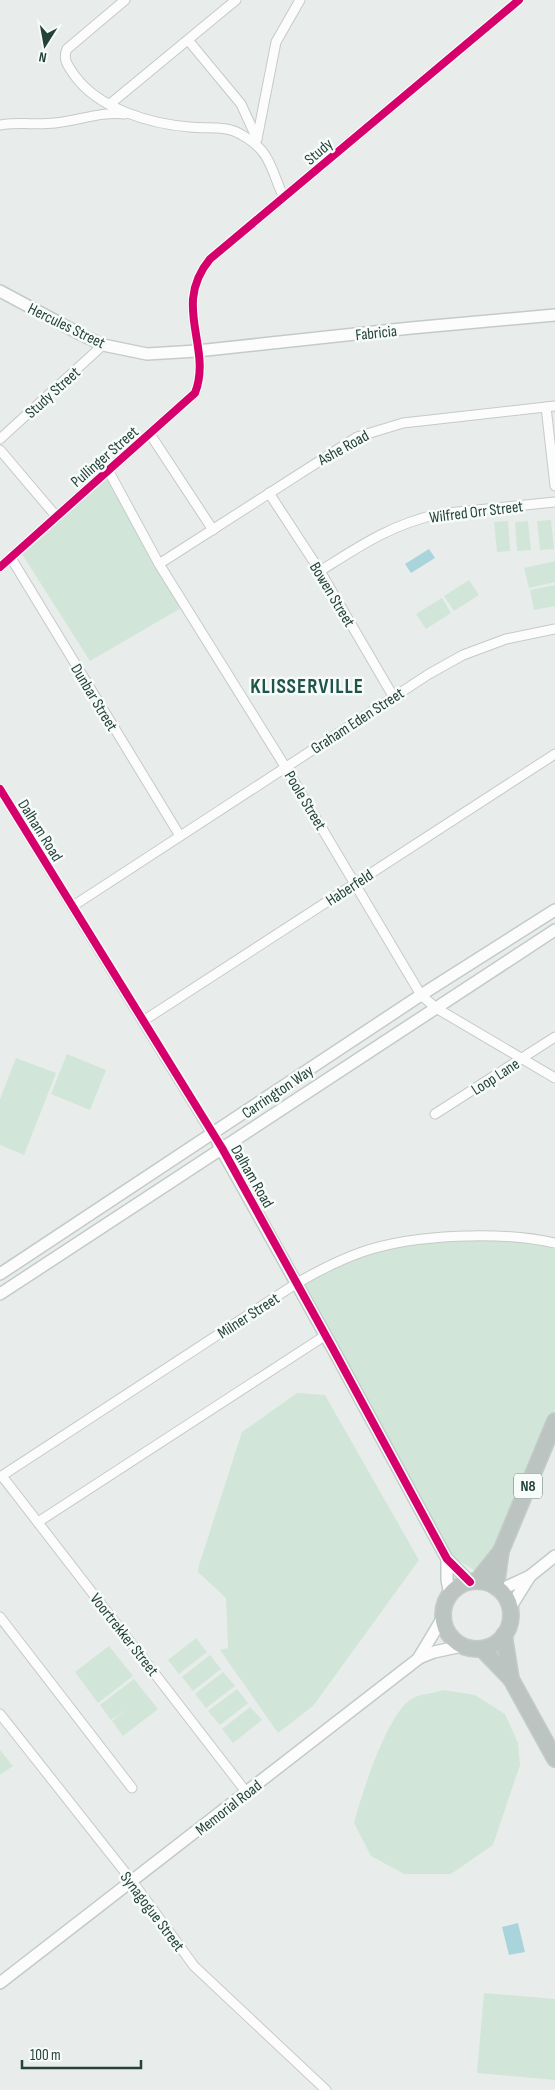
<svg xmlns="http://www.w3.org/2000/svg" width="555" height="2090" font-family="'Sofia Sans Condensed',sans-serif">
	<rect width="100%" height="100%" fill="#e8edeb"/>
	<g fill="#d1e6d8">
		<polygon points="108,477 188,604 90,661 22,554"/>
		<polygon points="551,520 554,549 540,550 537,521"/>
		<polygon points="508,521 510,551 497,552 494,522"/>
		<polygon points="528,521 531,550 517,551 515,522"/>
		<polygon points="555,561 555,582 529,588 524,568"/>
		<polygon points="469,580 479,595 454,611 444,596"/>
		<polygon points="555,585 555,606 534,610 530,590"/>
		<polygon points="442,598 451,613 426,629 416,614"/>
		<polygon points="67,1054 106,1070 90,1110 51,1094"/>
		<polygon points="16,1058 56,1073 40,1114 38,1113 40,1114 24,1155 0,1145 0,1099"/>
		<polygon points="474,1235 555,1245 555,1409 495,1557 474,1570 449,1555 297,1283 363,1251"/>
		<polygon points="297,1393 325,1395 419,1560 313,1706 278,1733 220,1650 228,1648 226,1598 198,1572 199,1565 242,1432"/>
		<polygon points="196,1638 207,1652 179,1674 168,1660"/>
		<polygon points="109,1646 133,1676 98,1703 75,1672"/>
		<polygon points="210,1655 221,1669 193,1691 182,1677"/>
		<polygon points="223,1672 235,1686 206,1708 195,1694"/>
		<polygon points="134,1679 158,1709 123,1736 112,1721 127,1709 111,1720 100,1705"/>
		<polygon points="237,1689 248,1703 220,1725 208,1711"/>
		<path d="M444,1690L475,1695L505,1714L518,1743L520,1765L493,1845L451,1874H404L371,1856L354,1823C362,1793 386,1717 410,1700C418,1694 434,1693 444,1690Z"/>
		<polygon points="250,1707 262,1720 233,1743 222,1729"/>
		<polygon points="0,1750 13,1766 0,1775"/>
		<polygon points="484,1993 555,1999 555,2080 477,2073"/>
	</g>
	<g fill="#a9d4db">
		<polygon points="429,549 435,558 411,573 405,564"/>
		<polygon points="518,1923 525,1952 509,1955 502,1927"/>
	</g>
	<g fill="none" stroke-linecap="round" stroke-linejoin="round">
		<g stroke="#c5cac8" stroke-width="11">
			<g id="street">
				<path d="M125,0L67,49C62,60 69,67 75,76C99,109 151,124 190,127C208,129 226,125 242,135C271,151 271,170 283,196"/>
				<polyline points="188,40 241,104 257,139"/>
				<polyline points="110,104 236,0"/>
				<path d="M0,125C18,122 37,125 55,123C78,121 101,111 125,114"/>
				<polyline points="257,139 276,42 300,0"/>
				<polyline points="546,407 555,486"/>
				<polyline points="150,434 213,530"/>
				<polyline points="0,439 103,345"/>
				<polyline points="0,450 56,516"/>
				<polyline points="108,470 159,564 286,768 421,995 436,1008 555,1078"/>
				<polyline points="269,493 320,571 393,696"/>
				<polyline points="11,558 180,836"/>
				<polyline points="159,564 357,437 403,423 555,406"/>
				<path d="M0,567L195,393C213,347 171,306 210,259L519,0"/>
				<path d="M320,571C360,546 390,525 438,514L555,502"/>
				<polyline points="0,789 212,1134"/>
				<polyline points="73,906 429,674 463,655 506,639 555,629"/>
				<polyline points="143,1021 555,754"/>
				<polyline points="435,1114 555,1037"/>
				<polyline points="2,1476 247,1793"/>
				<path d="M0,1477L297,1283C318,1271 339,1260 362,1252C414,1234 501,1231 555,1243"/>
				<polyline points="38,1522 326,1335"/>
				<polyline points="0,1617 132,1788"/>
				<polyline points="0,1714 132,1881 194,1966 326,2090"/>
			</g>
		</g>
		<g stroke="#c3cbc8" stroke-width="14">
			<g id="secondary">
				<polyline points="0,291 80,334 103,345 147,354 197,351 411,328 555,315"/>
				<polyline points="218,1143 332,1347 447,1559 470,1582"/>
				<polyline points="0,1274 421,995 555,910"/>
				<polyline points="0,1294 555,930"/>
				<polyline points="447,1559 447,1580 450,1594"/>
				<polyline points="500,1590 530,1576 555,1556"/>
				<polyline points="510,1608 530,1576"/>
				<polyline points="419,1658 434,1652 462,1646"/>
				<polyline points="0,1983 418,1659 442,1619"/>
			</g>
		</g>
		<g stroke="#c3ccc9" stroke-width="18">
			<g id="highway">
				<circle cx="477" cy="1615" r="34"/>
				<polyline points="477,1581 501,1551 555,1421"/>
				<polyline points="496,1587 501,1551"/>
				<polyline points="504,1635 511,1679 555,1759"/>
				<polyline points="482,1649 511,1679"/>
			</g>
		</g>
		<use href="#street" stroke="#fcfcfc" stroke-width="9"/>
		<use href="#secondary" stroke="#fcfcfc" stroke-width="11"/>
		<use href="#highway" stroke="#bcc4c2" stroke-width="15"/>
		<g stroke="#f7fbf9" stroke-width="11">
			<g id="cycleway">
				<path d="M0,567L195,393C213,347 171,306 210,259L519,0"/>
				<polyline points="0,789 222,1148 332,1347 447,1559 470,1582"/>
			</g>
		</g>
		<use href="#cycleway" stroke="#d6006c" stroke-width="8"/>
	</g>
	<g text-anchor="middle" stroke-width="5" stroke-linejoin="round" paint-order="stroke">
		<rect fill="#f7fbf9" stroke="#637a73" stroke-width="1" x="514" y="1473.5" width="28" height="25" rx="4"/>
		<g font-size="15" font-weight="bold" fill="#24423a">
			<text x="528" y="1491">N8</text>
		</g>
		<g font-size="16" fill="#24423a" stroke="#f7fbf9">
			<text transform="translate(318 151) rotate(-40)" y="6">Study</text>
			<text transform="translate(67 325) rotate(26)" y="6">Hercules Street</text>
			<text transform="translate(376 332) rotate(-6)" y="6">Fabricia</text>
			<text transform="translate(52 392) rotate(-42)" y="6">Study Street</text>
			<text transform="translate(343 447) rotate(-29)" y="6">Ashe Road</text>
			<text transform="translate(104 456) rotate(-41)" y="6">Pullinger Street</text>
			<text transform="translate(476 511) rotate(-7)" y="6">Wilfred Orr Street</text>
			<text transform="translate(333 594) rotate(59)" y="6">Bowen Street</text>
			<text transform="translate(95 697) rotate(59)" y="6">Dunbar Street</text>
			<text transform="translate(357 720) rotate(-33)" y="6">Graham Eden Street</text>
			<text transform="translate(306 800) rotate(59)" y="6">Poole Street</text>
			<text transform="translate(41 830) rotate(58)" y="6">Dalham Road</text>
			<text transform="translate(349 887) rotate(-33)" y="6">Haberfeld</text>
			<text transform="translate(495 1076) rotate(-33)" y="6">Loop Lane</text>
			<text transform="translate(277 1091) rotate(-34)" y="6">Carrington Way</text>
			<text transform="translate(253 1176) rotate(60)" y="6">Dalham Road</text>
			<text transform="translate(248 1315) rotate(-33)" y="6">Milner Street</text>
			<text transform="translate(125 1634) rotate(52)" y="6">Voortrekker Street</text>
			<text transform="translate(228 1807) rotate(-38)" y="6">Memorial Road</text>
			<text transform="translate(153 1911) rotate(53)" y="6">Synagogue Street</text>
		</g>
		<g font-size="21" font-weight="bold" letter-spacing="1" fill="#1f5548" stroke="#f7fbf9">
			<text x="307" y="693">KLISSERVILLE</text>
		</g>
	</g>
	<g transform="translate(45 45) rotate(191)" stroke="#f7fbf9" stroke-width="4" paint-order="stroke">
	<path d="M0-4L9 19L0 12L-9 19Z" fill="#24423a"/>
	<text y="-8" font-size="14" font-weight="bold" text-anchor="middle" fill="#24423a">N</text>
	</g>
	<path d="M22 2060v8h119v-8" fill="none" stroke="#24423a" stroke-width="2.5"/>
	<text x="30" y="2060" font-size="15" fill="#24423a" stroke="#f7fbf9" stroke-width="4" paint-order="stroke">100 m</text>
</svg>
